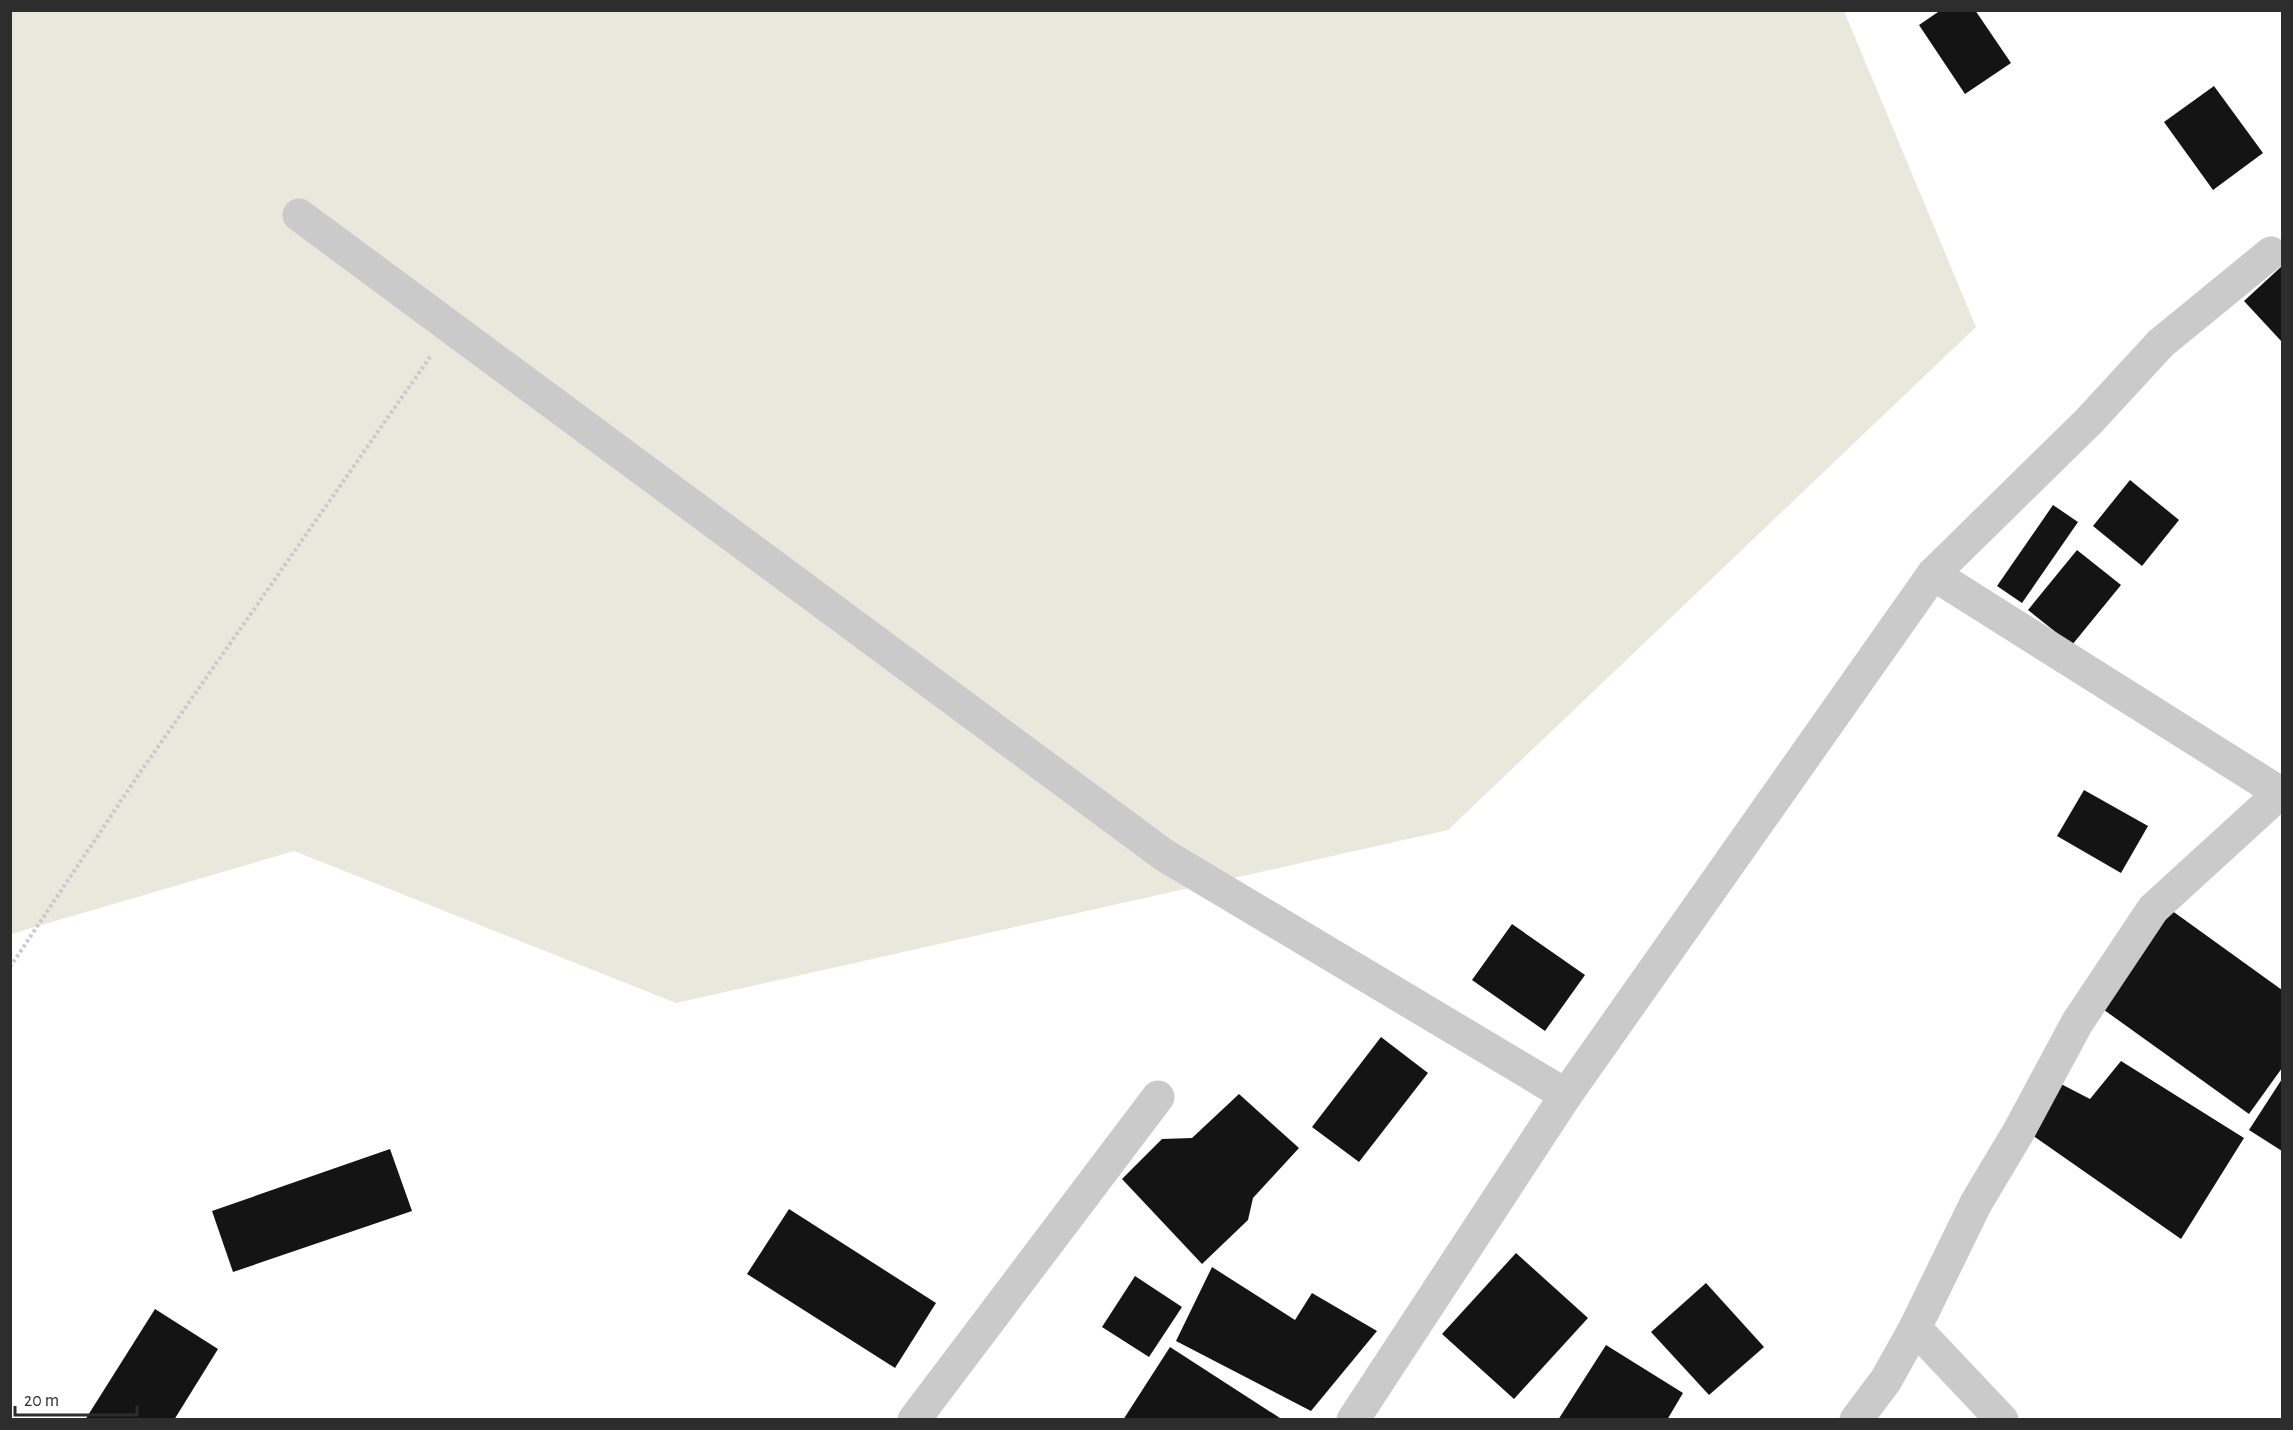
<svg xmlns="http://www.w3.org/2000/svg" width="2293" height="1430" font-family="'Alegreya Sans',sans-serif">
	<rect width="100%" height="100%" fill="#fff"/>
	<polygon fill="#e8e9dc" points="11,11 1844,11 1976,327 1448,830 676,1003 294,851 11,934"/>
	<g fill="#141414">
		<polygon points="1941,10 1975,10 2011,63 1965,94 1919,25"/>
		<polygon points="2214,86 2263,153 2213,190 2164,122"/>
		<polygon points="2282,266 2282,342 2244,301"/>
		<polygon points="2130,480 2179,520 2142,566 2093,526"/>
		<polygon points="2053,505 2078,522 2022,603 1997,586"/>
		<polygon points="2077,550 2121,585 2072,645 2028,610"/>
		<polygon points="2084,790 2148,826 2121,873 2057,836"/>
		<polygon points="2171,910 2282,990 2282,1068 2249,1114 2100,1007"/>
		<polygon points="1512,924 1585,975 1545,1031 1472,980"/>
		<polygon points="1381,1037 1428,1073 1359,1162 1312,1127"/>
		<polygon points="2121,1061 2244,1138 2181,1239 2029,1133 2061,1084 2090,1099"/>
		<polygon points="2282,1079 2282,1151 2249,1130"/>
		<polygon points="1239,1094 1299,1148 1253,1198 1248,1220 1202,1264 1122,1179 1162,1139 1192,1138"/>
		<polygon points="390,1149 412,1211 233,1272 212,1211"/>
		<polygon points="789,1209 936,1303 895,1368 747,1274"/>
		<polygon points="1516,1253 1588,1318 1514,1399 1442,1334"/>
		<polygon points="1212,1267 1295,1320 1312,1293 1377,1331 1311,1411 1176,1341"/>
		<polygon points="1135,1276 1182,1307 1149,1357 1102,1327"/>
		<polygon points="1706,1283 1764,1347 1709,1395 1651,1332"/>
		<polygon points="155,1309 218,1349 174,1420 85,1420"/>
		<polygon points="1606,1345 1683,1393 1667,1420 1558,1420"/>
		<polygon points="1170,1347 1283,1420 1123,1420"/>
	</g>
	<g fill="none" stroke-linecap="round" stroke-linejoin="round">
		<polyline stroke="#cacaca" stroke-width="4" stroke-dasharray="3 3" stroke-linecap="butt" points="10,967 139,774 430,357"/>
		<g stroke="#cacaca" stroke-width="33">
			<polyline points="299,215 1164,855 1566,1095"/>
			<polyline points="1933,574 2282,794"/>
			<polyline points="1915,1328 2002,1420"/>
			<polyline points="914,1420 1158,1097"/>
			<polyline points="1353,1420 1566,1095 1933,574 2089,421 2161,343 2271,253"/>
			<polyline points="1856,1420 1886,1380 1915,1328 1976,1203 2019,1131 2077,1023 2153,909 2280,793"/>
		</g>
	</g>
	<rect width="2293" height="1430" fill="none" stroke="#2d2d2d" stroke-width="24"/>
	<path d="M15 1406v9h122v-9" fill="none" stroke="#2d2d2d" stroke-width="3"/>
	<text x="24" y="1406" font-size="18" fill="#2d2d2d" stroke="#ffffff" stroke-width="4.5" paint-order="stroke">20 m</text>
</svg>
